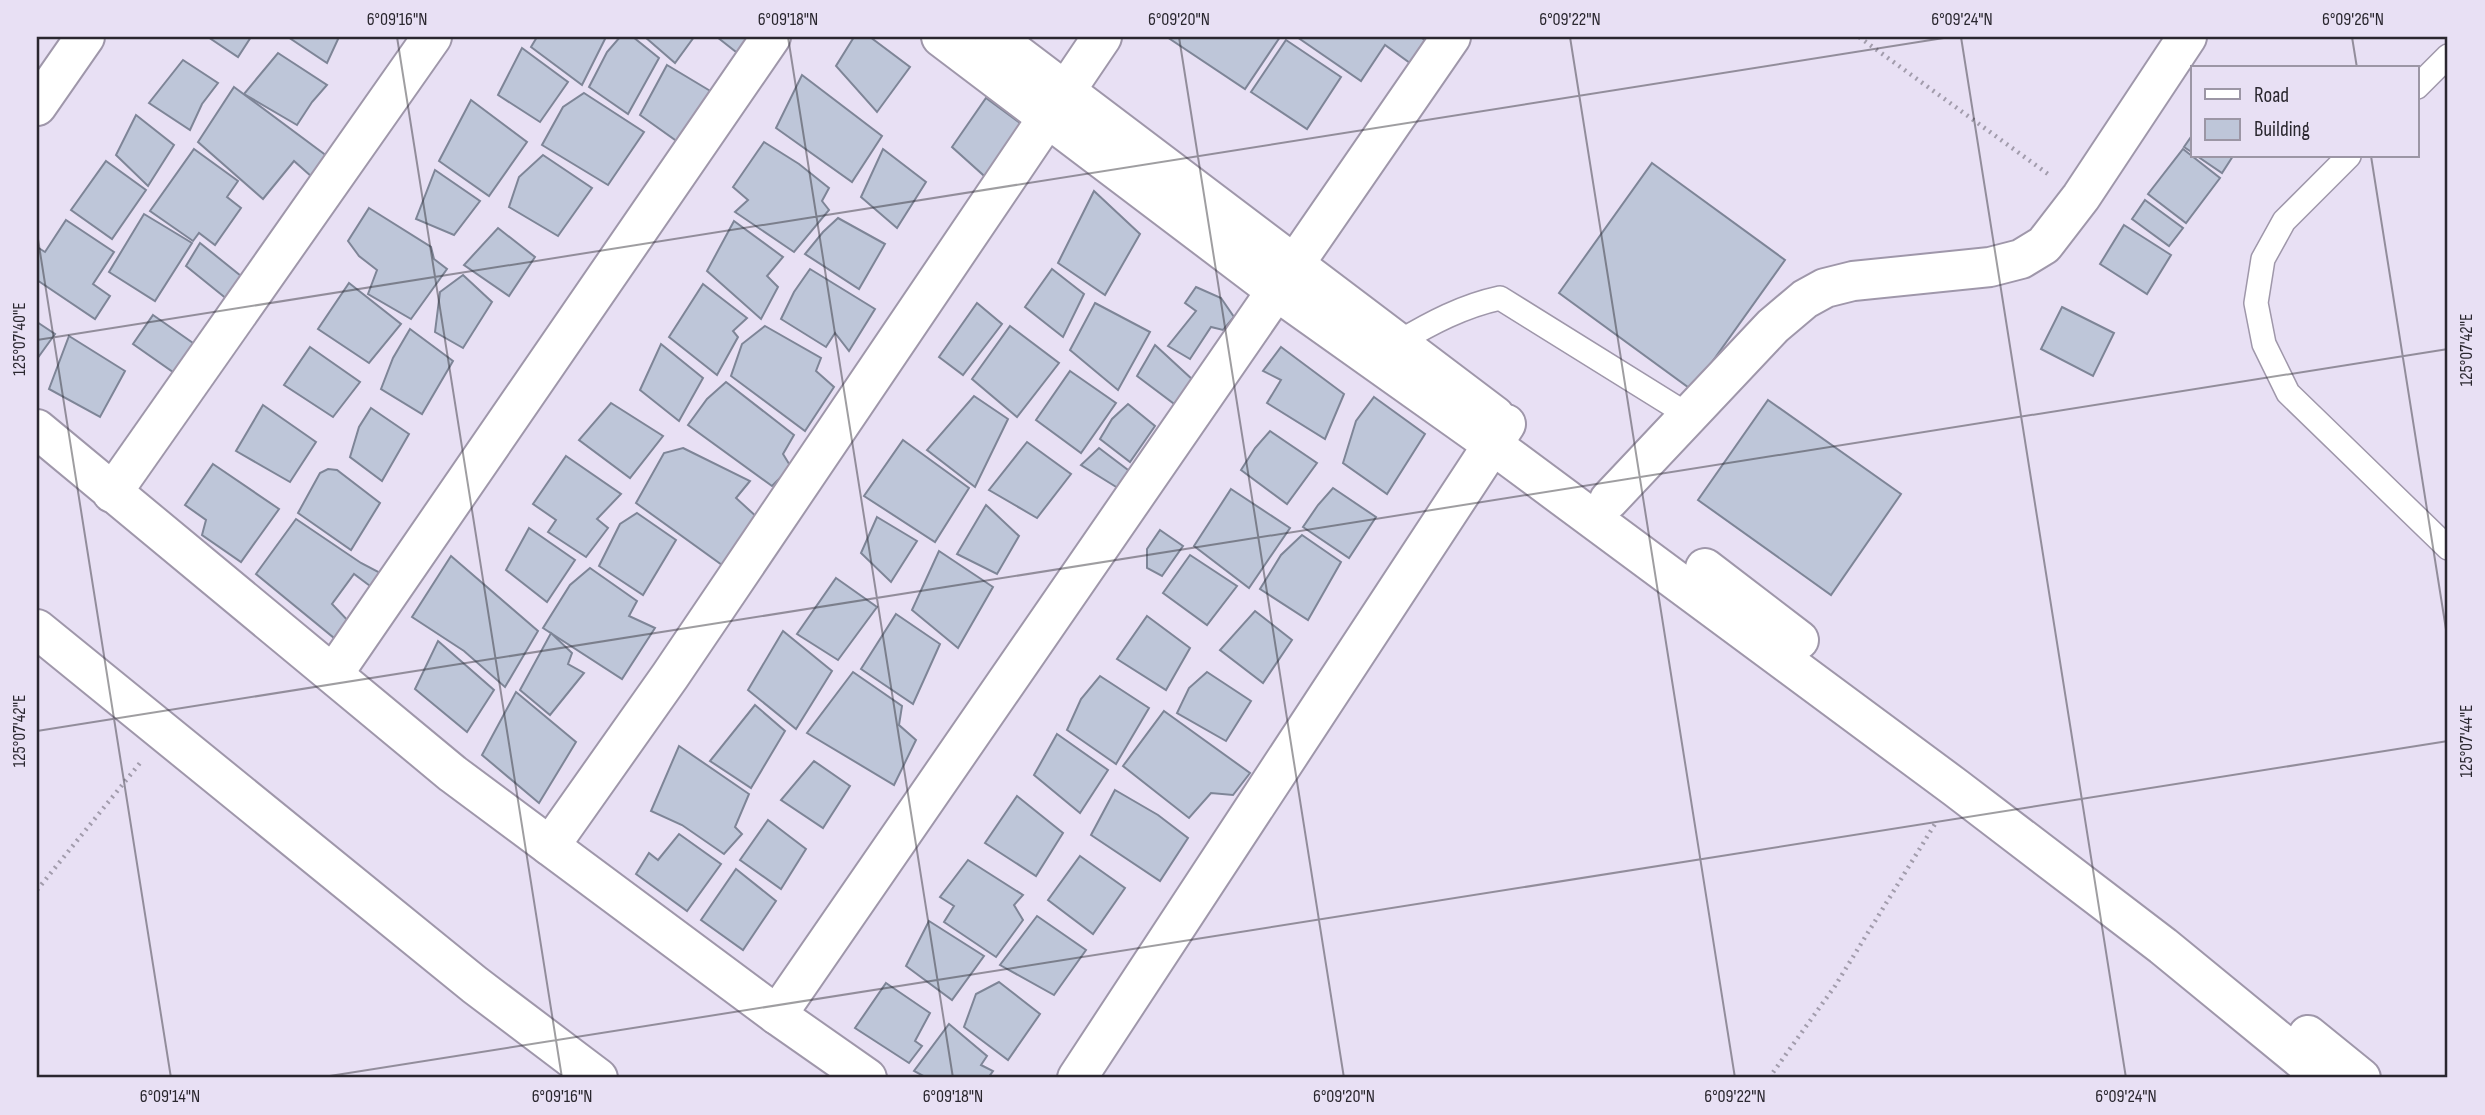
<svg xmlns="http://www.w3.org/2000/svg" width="2485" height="1115" font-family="'Sofia Sans Condensed',sans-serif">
	<rect width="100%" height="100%" fill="#e8e0f4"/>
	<g fill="#bec6d9" stroke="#7e8597" stroke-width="2">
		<polygon points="208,37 251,37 238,57"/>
		<polygon points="288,37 339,37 327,63"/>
		<polygon points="537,37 606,37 582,85 531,47"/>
		<polygon points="620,37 633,37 659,58 628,114 589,87 607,52"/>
		<polygon points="645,37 694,37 675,63"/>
		<polygon points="717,37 758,37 745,59"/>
		<polygon points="854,37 870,37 910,67 877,112 836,66"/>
		<polygon points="1167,37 1280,37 1245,89"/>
		<polygon points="1297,37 1420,37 1425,40 1410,63 1385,45 1361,81"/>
		<polygon points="1286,40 1341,77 1307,129 1251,92"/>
		<polygon points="522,48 568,82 540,122 498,95"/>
		<polygon points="278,53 327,85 312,102 297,125 244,94"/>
		<polygon points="183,60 218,83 202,104 190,130 149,103"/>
		<polygon points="667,65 717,95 685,147 640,115"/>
		<polygon points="802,75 882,136 852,182 776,128"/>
		<polygon points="234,87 335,162 322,186 294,161 263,199 198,142"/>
		<polygon points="584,93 644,132 608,185 542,145 563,107"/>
		<polygon points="986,98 1020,123 991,182 952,147"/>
		<polygon points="471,100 527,142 489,196 439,161"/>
		<polygon points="136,115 174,145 148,186 116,155"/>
		<polygon points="2193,134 2193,153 2184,147"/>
		<polygon points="764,142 799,164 829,188 822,201 829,210 794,252 735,212 748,200 733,187"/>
		<polygon points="194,149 238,181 227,197 241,208 215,245 199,233 193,241 150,211"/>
		<polygon points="883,149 926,182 897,228 861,197"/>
		<polygon points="2183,149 2220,178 2186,223 2148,194"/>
		<polygon points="543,155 592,188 558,236 509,207 519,177"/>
		<polygon points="2197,156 2233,156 2222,173"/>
		<polygon points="106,161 146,190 112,239 71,210"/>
		<polygon points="1652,163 1785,260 1692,390 1559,293"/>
		<polygon points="435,170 480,201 454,235 416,219"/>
		<polygon points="1094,191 1140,234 1105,295 1058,263"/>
		<polygon points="2145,200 2183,228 2169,246 2132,219"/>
		<polygon points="369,208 431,247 434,259 447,269 411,319 368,294 377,270 359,256 348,241"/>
		<polygon points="144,214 192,243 155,301 109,272"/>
		<polygon points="838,218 885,244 859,289 805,254 823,232"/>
		<polygon points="66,220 114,252 93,284 110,296 95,319 37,280 37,247 45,252"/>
		<polygon points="734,221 783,257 767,276 778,287 761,319 707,271"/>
		<polygon points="2124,225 2171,255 2147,294 2100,264"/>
		<polygon points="498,228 535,257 509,296 464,265"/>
		<polygon points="200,243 246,280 233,304 186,266"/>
		<polygon points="810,269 875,309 849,351 835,333 826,347 781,319 794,292"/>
		<polygon points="1052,269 1084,294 1063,337 1025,307"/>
		<polygon points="463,275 492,302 463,348 435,332 440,292"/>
		<polygon points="349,283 401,324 369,363 318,329"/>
		<polygon points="703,284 747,318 733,331 738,337 717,375 669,337"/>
		<polygon points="1196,287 1221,298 1234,317 1223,330 1211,327 1190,359 1168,346 1196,311 1185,303"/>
		<polygon points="977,303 1002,324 963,375 939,357"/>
		<polygon points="1095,303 1150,332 1118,390 1070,350"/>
		<polygon points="2062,307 2114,333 2093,376 2041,349"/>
		<polygon points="153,315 203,350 183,379 133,344"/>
		<polygon points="37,322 55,334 37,359"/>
		<polygon points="765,326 821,358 816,371 834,387 805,431 731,376 742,344"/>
		<polygon points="1010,326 1059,363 1017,417 972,379"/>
		<polygon points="410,329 453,361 422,414 381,389 393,358"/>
		<polygon points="69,336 125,371 100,417 49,389"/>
		<polygon points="661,344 703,378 679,421 640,390"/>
		<polygon points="1155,345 1194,381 1177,406 1137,376"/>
		<polygon points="310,347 360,382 333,417 284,385"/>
		<polygon points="1281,347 1344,394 1325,439 1267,403 1281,380 1263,371"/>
		<polygon points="1070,371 1116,403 1081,453 1036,420"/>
		<polygon points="726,382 794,435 783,454 791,467 772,486 688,425 707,399"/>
		<polygon points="974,396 1008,419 975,487 927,450"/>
		<polygon points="1374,397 1425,434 1387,494 1343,463 1356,421"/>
		<polygon points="1768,400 1901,494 1831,595 1698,500"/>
		<polygon points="611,403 663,436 630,478 579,440"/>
		<polygon points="1128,404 1155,426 1130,462 1100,439 1112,419"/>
		<polygon points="263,405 316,442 290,482 236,451"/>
		<polygon points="371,408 409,434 382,481 350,457 359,427"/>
		<polygon points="1270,431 1317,463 1287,504 1241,470 1255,448"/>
		<polygon points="903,440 969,488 935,542 864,496"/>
		<polygon points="1027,442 1071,474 1037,518 989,490"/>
		<polygon points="683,448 750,481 736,498 759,519 729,570 636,503 664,453"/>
		<polygon points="1099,448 1132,473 1121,490 1081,465"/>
		<polygon points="566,456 621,494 597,519 608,528 586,557 548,532 556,520 533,504"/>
		<polygon points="213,464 279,509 241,562 202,535 206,520 185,505"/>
		<polygon points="328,469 337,470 380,503 351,550 298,513 320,473"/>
		<polygon points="1333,488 1376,517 1349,558 1303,527 1318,505"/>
		<polygon points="1231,489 1290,528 1249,588 1194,546"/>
		<polygon points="986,505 1019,536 997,574 957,554"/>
		<polygon points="637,513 676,540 643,595 599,566 620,524"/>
		<polygon points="877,517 917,541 891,582 861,553"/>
		<polygon points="296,519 361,563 386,576 374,589 354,574 332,604 353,626 339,642 256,574"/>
		<polygon points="529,528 575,560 547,602 506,570"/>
		<polygon points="1160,530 1183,546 1162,576 1147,568 1147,549"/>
		<polygon points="1302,535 1341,562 1308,620 1260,589 1281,555"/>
		<polygon points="939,551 993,587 958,648 912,610"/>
		<polygon points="1190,555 1237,586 1207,625 1163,593"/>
		<polygon points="451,556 538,631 505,687 464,651 412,617"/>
		<polygon points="590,568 637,601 629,616 655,628 622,679 543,628 570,585"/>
		<polygon points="836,578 877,607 838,660 797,634"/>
		<polygon points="1255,611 1292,640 1263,683 1220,650"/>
		<polygon points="896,614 940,644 913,704 861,669"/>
		<polygon points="1147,616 1190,648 1166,690 1117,659"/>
		<polygon points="783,631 832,671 796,729 748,690"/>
		<polygon points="551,633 572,653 568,664 584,673 550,715 520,690"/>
		<polygon points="438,641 494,690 467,732 415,689"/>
		<polygon points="853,672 902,706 899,725 916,740 894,785 807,733"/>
		<polygon points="1207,672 1251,701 1226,741 1177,713 1189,688"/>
		<polygon points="1100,676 1149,708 1116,764 1067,730 1081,699"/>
		<polygon points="516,692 576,742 539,803 482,755"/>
		<polygon points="755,705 785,731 751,788 710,761"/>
		<polygon points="1164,711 1250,773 1233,795 1211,793 1189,818 1123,766"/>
		<polygon points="1057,734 1108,770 1080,813 1034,775"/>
		<polygon points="679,746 749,794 735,827 742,834 724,854 682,825 651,811"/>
		<polygon points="814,761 850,786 823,828 781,800"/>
		<polygon points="1115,790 1158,815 1188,838 1160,881 1091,835"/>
		<polygon points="1017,796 1063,833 1036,876 985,843"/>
		<polygon points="768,820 806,849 781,889 740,860"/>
		<polygon points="679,834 721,864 687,911 636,874 649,853 658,860"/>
		<polygon points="1080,856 1125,888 1093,934 1048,900"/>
		<polygon points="968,860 1023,895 1014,905 1023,920 996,957 944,922 954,906 940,897"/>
		<polygon points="736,869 776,901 743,950 701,920"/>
		<polygon points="1037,916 1086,950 1054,995 1000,965"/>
		<polygon points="929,921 984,956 952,1000 906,966"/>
		<polygon points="999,982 1040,1014 1008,1060 964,1027 976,994"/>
		<polygon points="886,983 930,1013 915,1041 922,1046 909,1063 855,1028"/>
		<polygon points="949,1024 987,1056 981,1065 993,1071 988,1078 927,1078 914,1071"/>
	</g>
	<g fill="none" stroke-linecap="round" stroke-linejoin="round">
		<g stroke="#9f97aa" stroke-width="26">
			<g id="service">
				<polyline points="2417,87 2448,56"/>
				<polyline points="2349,156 2284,221 2263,259 2256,303 2264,344 2288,393 2448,548"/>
				<path d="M1399,342C1431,323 1463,306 1500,298L1688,415"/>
			</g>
		</g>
		<g stroke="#9f97aa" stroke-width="42">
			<g id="minor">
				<polyline points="941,37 1275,290 1493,445 1956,788 2163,946 2324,1078"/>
				<polyline points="994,37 1495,416"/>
				<polyline points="37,106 85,37"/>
				<polyline points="37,429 453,774 777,1015 867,1078"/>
				<polyline points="112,493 432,37"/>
				<polyline points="1609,500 1773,326 1805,299 1825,288 1853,281 1990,267 2021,259 2044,245 2081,197 2187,37"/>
				<polyline points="1705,568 1799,640"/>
				<polyline points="37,629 475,985 598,1078"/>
				<polyline points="334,673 771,37"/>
				<polyline points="550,846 670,676 1102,37"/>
				<polyline points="777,1015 1451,37"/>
				<polyline points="2308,1035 2361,1078"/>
				<polyline points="1077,1078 1506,424"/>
			</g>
		</g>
		<g stroke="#a29cac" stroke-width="4.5" stroke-dasharray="2 5" stroke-linecap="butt">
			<polyline points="1859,37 2048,174"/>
			<polyline points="37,890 140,763"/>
			<polyline points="1769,1078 1835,986 1935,824"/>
		</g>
		<use href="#service" stroke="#fff" stroke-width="23"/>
		<use href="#minor" stroke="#fff" stroke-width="38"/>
	</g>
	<path fill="none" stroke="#2a272f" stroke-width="2" stroke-opacity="0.45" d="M397,37L562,1078M788,37L953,1078M1179,37L1344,1078M1570,37L1735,1078M1961,37L2126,1078M2352,37L2357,68M2371,156L2448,642M37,233L171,1078M37,340L1950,37M37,731L2448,349M317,1078L2448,741"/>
	<rect width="2485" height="1115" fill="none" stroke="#e8e0f4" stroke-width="77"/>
	<rect x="2191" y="66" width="228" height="91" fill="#e8e0f4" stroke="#9c96a5" stroke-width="2"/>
	<rect x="2205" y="89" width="35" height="10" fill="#ffffff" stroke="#9c96a5" stroke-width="2"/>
	<text x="2254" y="102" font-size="21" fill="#2a272f">Road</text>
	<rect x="2205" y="119" width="35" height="21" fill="#bec6d9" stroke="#9c96a5" stroke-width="2"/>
	<text x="2254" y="136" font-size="21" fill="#2a272f">Building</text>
	<rect x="38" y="38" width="2408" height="1038" fill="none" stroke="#2a272f" stroke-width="2.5"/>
	<g font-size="18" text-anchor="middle" fill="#2a272f">
		<text x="397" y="25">6°09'16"N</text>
		<text x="788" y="25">6°09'18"N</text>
		<text x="1179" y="25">6°09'20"N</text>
		<text x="1570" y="25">6°09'22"N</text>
		<text x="1962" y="25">6°09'24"N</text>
		<text x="2353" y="25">6°09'26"N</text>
		<text transform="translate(19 339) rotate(-90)" y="6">125°07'40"E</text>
		<text transform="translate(2466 350) rotate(-90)" y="6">125°07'42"E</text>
		<text transform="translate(19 731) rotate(-90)" y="6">125°07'42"E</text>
		<text transform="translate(2466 741) rotate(-90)" y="6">125°07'44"E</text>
		<text x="170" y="1102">6°09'14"N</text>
		<text x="562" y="1102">6°09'16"N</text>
		<text x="953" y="1102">6°09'18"N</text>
		<text x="1344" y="1102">6°09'20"N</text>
		<text x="1735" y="1102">6°09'22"N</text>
		<text x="2126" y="1102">6°09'24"N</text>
	</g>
</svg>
